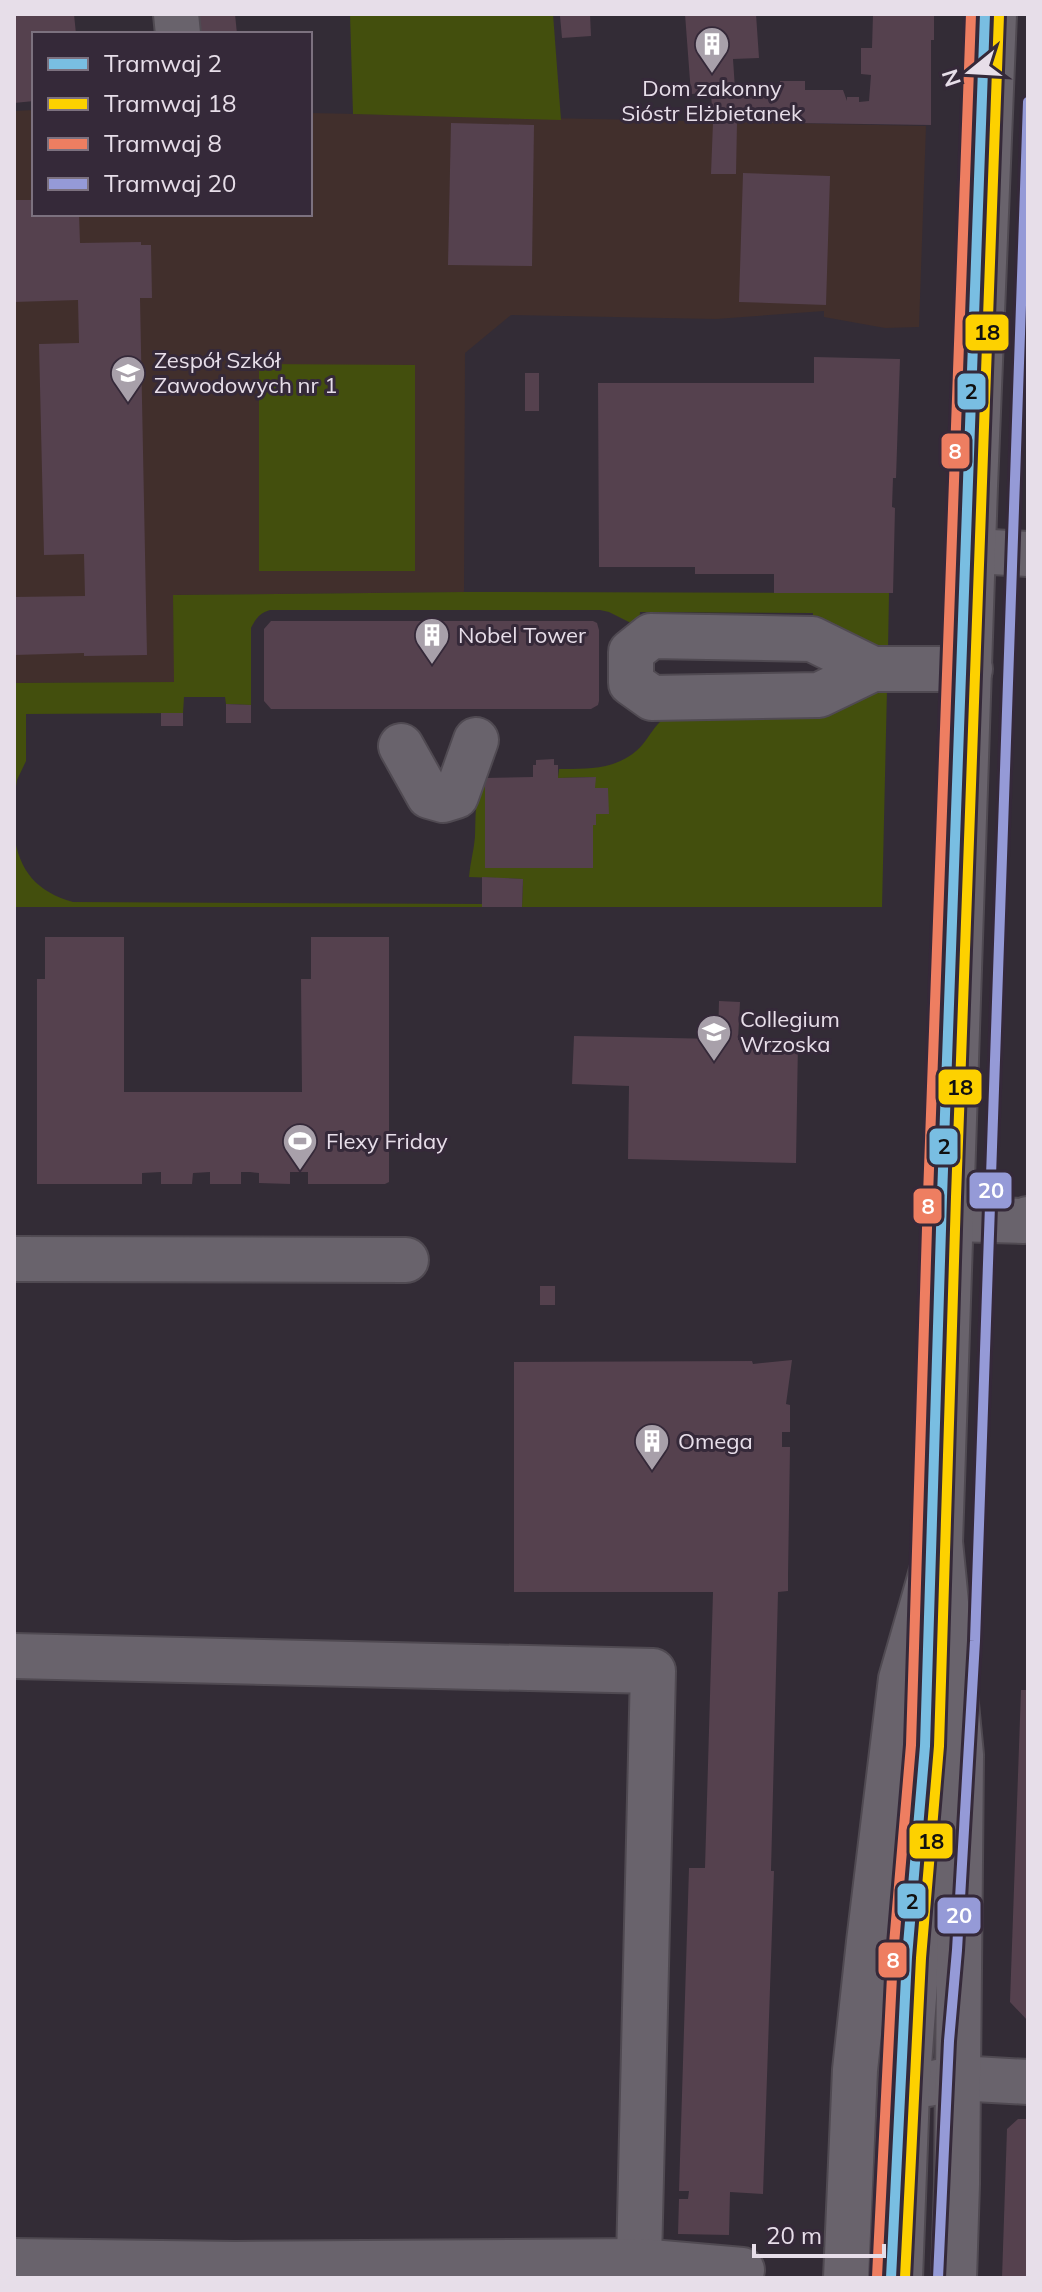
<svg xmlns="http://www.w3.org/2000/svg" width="1042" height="2292" font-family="Mulish,sans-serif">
	<rect width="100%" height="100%" fill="#332c36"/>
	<polygon fill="#412f2c" points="34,110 34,214 310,214 310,113 926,126 919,327 885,328 824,317 824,311 716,319 511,315 465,353 464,592 173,595 175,682 14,683 14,111"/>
	<g fill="#434f0d">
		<polygon points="350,14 553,14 561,120 353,114"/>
		<polygon points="259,364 415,365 415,571 259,571"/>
		<path d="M464,592L889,593L888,649L871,648L813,628V613L640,612L639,627L609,612L600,610H270C260,613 256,618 251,628V705L226,704L225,697H184L183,713L26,714V761L17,780L14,799V683L174,682L173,595Z"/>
		<path d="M887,689L882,907H522L523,879L469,877C470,863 474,850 475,837C476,813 474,800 485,778L486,868L593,825L596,814H608V789L595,788V777L558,778L559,769C589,769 621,770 643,744C650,735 654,727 663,719Z"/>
		<path d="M14,834C19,871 37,892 73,902L482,904V907H14Z"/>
	</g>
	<g fill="#55414e">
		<polygon points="14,14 74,14 76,34 34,34 34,101 14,103"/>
		<polygon points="194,14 235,14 237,34 197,34"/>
		<polygon points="590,14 591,36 562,38 560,16"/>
		<polygon points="685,14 756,14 759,58 733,59 735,89 780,90 780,81 805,81 805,90 843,90 847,101 847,97 859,97 859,102 869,101 871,75 861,74 861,48 872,48 873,14 934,14 934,40 931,40 931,125 737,122 736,174 711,174 713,122 711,93 691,94"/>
		<polygon points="451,123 534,125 532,266 448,265"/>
		<polygon points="743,173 830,176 826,305 739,302"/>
		<polygon points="14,200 34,200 34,214 79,214 80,243 141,242 141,245 151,245 152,298 140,298 147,655 84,656 84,653 14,655 14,597 85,596 84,554 44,555 39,344 79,343 78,300 14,302"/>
		<polygon points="814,357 900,359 896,478 893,478 892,507 895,508 893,593 774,593 774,574 695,574 695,567 599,567 598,383 814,383"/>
		<rect x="525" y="373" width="14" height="38"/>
		<polygon points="271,621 593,621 597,623 599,630 599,701 598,705 591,709 271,709 264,701 264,629"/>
		<polygon points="226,704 251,705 251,723 226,723"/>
		<rect x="161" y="713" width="22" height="13"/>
		<polygon points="554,759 554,765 558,765 558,778 596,777 595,788 608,788 609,814 596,814 596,825 593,825 593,868 485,868 485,778 533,777 533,765 536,765 536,760"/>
		<polygon points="482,877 523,879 522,907 482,907"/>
		<polygon points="45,937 124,937 124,1092 302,1092 301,979 311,979 311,937 389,937 389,1182 385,1184 308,1184 308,1172 290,1172 290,1184 259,1183 259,1173 250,1172 241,1172 241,1184 210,1184 210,1172 193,1173 192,1184 161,1184 161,1172 142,1173 142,1184 37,1184 37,979 45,979"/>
		<polygon points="719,1001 740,1002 738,1040 798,1041 796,1163 628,1159 629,1086 572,1084 574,1036 718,1039"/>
		<rect x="540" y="1286" width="15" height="19"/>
		<polygon points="792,1360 786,1404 790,1405 790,1432 782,1432 782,1447 790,1447 788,1576 788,1591 778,1592 771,1871 774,1871 763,2194 730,2192 729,2235 678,2234 679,2199 688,2199 689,2191 679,2191 689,1868 705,1868 713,1592 514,1592 514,1362 752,1361 753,1364"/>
		<polygon points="1021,1690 1028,1690 1028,2021 1010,2002"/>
		<polygon points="1018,2119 1028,2119 1028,2278 1002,2278 1007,2129"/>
	</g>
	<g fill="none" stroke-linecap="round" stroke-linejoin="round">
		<g stroke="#504a52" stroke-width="48">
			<g id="minor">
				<polyline points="176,14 178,34"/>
				<polyline points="974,551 1028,554"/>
				<polyline points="873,669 812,639 651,636 631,652 631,683 652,698 819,695 873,669 970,669"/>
				<polyline points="401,746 429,796 443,800 456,796 476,740"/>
				<polyline points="952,1219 1024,1221 1028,1219"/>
				<polyline points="14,1259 406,1260"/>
				<polyline points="14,1656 653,1671 639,2261"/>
				<polyline points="928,2084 957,2078 1028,2082"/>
				<polyline points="14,2261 235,2264 639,2261 742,2270"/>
				<polyline points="846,2278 855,2070 869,1942 901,1679 934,1564"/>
				<polyline points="900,2278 907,2091 929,1798 933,1713"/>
				<polyline points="954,2278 957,2184 961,1755 940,1542 975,486 994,14"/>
			</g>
		</g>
		<use href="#minor" stroke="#69636c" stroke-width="44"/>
		<g stroke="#352939" stroke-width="16">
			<polyline id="tram-1" points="891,2278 907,1957 925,1746 942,1197 985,14"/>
		</g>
		<g stroke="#352939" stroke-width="16">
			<polyline id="tram-2" points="905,2278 921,1958 939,1746 956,1197 999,15"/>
		</g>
		<g stroke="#352939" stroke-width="16">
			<polyline id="tram-3" points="877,2277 893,1956 911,1745 928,1196 971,14"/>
		</g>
		<g stroke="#352939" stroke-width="16">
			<polyline id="tram-4" points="938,2278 949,2041 957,1950 975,1641 1028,102"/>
		</g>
		<use href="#tram-1" stroke="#79bee2" stroke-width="10"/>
		<use href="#tram-2" stroke="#fdd100" stroke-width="10"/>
		<use href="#tram-3" stroke="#ee7e61" stroke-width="10"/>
		<use href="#tram-4" stroke="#959ad7" stroke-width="10"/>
	</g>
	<defs>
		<g id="building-pin" transform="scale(1.8)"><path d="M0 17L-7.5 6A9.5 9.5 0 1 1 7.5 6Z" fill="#a8a0aa" stroke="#352939"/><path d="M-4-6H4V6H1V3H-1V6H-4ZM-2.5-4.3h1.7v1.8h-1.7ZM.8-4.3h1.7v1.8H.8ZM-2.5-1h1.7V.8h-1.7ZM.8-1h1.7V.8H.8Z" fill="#fff"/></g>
		<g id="school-pin" transform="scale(1.8)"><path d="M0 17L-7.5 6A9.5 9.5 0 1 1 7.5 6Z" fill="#a8a0aa" stroke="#352939"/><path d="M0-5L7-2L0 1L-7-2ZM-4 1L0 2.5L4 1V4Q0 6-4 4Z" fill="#fff"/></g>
		<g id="university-pin" transform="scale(1.8)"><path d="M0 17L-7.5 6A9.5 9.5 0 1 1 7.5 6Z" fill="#a8a0aa" stroke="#352939"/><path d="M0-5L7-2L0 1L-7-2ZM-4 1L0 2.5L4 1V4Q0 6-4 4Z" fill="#fff"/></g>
		<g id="stadium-pin" transform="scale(1.8)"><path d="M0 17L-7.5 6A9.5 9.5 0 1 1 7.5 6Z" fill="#a8a0aa" stroke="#352939"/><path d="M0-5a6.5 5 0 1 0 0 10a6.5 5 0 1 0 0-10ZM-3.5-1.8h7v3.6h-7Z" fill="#fff"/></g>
	</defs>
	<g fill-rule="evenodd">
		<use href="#building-pin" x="712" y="44"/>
		<use href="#school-pin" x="128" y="373"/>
		<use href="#building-pin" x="432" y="635"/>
		<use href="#university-pin" x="714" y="1032"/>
		<use href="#stadium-pin" x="300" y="1141"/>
		<use href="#building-pin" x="652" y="1441"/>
	</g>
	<g text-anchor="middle" stroke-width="6" stroke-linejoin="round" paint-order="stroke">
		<g font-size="22" fill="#e7dee9" stroke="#352939" text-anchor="start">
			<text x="712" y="96" text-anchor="middle">Dom zakonny<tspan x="712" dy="25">Sióstr Elżbietanek</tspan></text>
			<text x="154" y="368">Zespół Szkół<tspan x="154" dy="25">Zawodowych nr 1</tspan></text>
			<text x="458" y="643">Nobel Tower</text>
			<text x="740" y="1027">Collegium<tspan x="740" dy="25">Wrzoska</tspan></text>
			<text x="326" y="1149">Flexy Friday</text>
			<text x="678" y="1449">Omega</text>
		</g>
	</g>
	<g stroke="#352939" stroke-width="3">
		<rect x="964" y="313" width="46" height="39" rx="8" fill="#fdd100"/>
		<rect x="956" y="372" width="31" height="39" rx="8" fill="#79bee2"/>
		<rect x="940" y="432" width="31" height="38" rx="8" fill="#ee7e61"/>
		<rect x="937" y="1068" width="46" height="38" rx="8" fill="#fdd100"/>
		<rect x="928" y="1127" width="31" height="39" rx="8" fill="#79bee2"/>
		<rect x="968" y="1171" width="45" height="39" rx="8" fill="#959ad7"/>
		<rect x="912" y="1187" width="31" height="38" rx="8" fill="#ee7e61"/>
		<rect x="908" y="1822" width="46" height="38" rx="8" fill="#fdd100"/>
		<rect x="896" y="1882" width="31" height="38" rx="8" fill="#79bee2"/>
		<rect x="936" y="1896" width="46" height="39" rx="8" fill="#959ad7"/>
		<rect x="877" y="1941" width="31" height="38" rx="8" fill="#ee7e61"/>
	</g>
	<g font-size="22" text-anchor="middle" font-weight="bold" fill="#fff">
		<text x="955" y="459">8</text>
		<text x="991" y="1198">20</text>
		<text x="928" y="1214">8</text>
		<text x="959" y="1923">20</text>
		<text x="893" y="1968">8</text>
	</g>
	<g font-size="22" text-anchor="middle" font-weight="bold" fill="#111">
		<text x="987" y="340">18</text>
		<text x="971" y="399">2</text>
		<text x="960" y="1095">18</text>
		<text x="944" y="1154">2</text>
		<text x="931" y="1849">18</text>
		<text x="912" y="1909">2</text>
	</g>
	<rect width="1042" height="2292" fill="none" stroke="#e7dee9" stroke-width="32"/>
	<rect x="32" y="32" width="280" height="184" fill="#352939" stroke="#7c717f" stroke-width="2"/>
	<rect x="48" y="58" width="40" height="12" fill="#79bee2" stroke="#7c717f" stroke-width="2"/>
	<text x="104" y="72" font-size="24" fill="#e7dee9">Tramwaj 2</text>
	<rect x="48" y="98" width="40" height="12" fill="#fdd100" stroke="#7c717f" stroke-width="2"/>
	<text x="104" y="112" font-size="24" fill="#e7dee9">Tramwaj 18</text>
	<rect x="48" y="138" width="40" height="12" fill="#ee7e61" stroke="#7c717f" stroke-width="2"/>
	<text x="104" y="152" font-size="24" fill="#e7dee9">Tramwaj 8</text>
	<rect x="48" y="178" width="40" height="12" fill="#959ad7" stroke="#7c717f" stroke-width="2"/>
	<text x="104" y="192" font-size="24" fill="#e7dee9">Tramwaj 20</text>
	<g transform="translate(970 72) rotate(252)" stroke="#352939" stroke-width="6" paint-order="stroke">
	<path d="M0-6L14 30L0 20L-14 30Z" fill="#e7dee9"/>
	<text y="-12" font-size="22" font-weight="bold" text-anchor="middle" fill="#e7dee9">N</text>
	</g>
	<path d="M754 2244v12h130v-12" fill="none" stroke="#e7dee9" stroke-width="4"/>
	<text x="766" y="2244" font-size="24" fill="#e7dee9" stroke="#352939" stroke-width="6" paint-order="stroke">20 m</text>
</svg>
